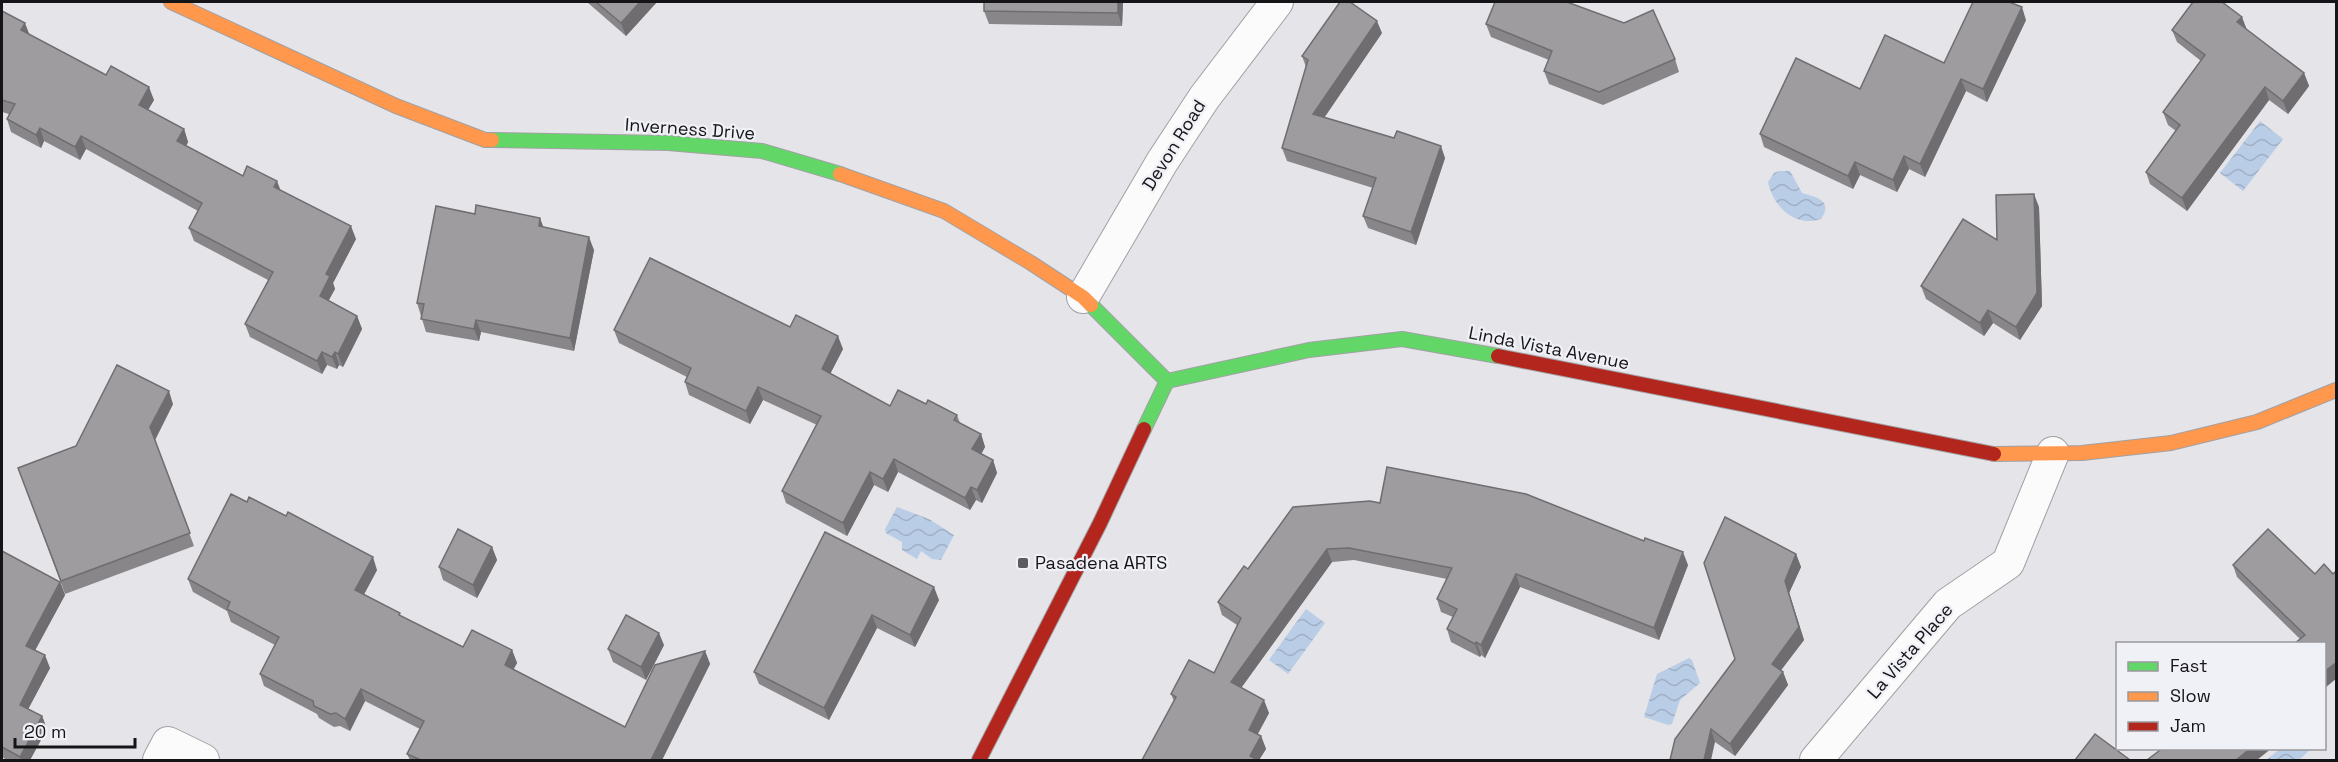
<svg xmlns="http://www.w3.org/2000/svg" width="2338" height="762" font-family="'Space Grotesk',sans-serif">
	<defs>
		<pattern id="water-waves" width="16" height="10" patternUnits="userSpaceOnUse" patternTransform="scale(1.5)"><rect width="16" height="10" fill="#bacde6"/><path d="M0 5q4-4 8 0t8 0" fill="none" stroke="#9fafc5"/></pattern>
	</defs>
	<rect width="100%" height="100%" fill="#e4e4e9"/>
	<g fill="url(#water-waves)">
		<polygon points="2260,121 2283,139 2243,191 2220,173"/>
		<path d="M1779,171H1790L1802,193C1815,197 1834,200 1821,219C1794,228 1773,206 1768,182L1774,173Z"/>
		<polygon points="897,507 929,519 954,535 941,560 932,559 921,551 917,559 902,550 902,542 886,533 885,529"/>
		<polygon points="1306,609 1325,623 1288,674 1269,660"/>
		<polygon points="1689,658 1692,660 1700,683 1680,700 1672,724 1668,725 1644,717 1657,674"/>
		<polygon points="2312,748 2299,760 2266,760 2280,749"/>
	</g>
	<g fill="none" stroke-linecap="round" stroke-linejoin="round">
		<g stroke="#a1a1a4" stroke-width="34">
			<g id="street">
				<polyline points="1083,297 1162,162 1204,98 1277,2"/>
				<polyline points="159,760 168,743 203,760"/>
				<polyline points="1816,760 1948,604 2008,563 2053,453"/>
			</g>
		</g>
		<g stroke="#a1a1a4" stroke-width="16">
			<g id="fast">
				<polyline points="492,140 668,143 762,151 840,174"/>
				<polyline points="1091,305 1167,381"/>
				<polyline points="1144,429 1167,381 1309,350 1402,339 1498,356"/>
			</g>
		</g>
		<g stroke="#a1a1a4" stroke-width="16">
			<g id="slow">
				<polyline points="171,2 396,106 485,140 492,140"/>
				<polyline points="840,174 944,211 1031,263 1083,297 1091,305"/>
				<polyline points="1994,454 2082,453 2171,443 2257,422 2336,390"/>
			</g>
		</g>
		<g stroke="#a1a1a4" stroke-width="16">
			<g id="jam">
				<polyline points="1498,356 1994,454"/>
				<polyline points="979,760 1100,523 1144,429"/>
			</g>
		</g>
		<use href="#street" stroke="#fbfbfc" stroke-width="32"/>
		<use href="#fast" stroke="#63d668" stroke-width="14"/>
		<use href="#slow" stroke="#ff974d" stroke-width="14"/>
		<use href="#jam" stroke="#b3261e" stroke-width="14"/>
	</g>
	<g fill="#888688">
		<polygon points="587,2 657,2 626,36"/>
		<polygon points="984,2 1123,2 1122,26 989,24 984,11"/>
		<polygon points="2,11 29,34 154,100 148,110 184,129 188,142 186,146 243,176 280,190 356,239 333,283 335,289 328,301 357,316 362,329 343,367 339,365 337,369 327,365 322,374 250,337 245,324 268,280 194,241 189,228 198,211 86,149 80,160 44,141 41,148 11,132 7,119 9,114 2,112"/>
		<polygon points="2026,20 1987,102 1966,91 1925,177 1909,169 1897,192 1860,175 1853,189 1764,147 1760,134 1860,89 1944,63"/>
		<polygon points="1486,24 1675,59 1679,72 1603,105 1549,84 1544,71 1549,60 1491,37"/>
		<polygon points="2172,30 2247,30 2304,73 2309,86 2288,114 2269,100 2187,211 2150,184 2146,172 2176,131 2168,125 2163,112 2201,61 2177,42"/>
		<polygon points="1382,33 1324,117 1445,158 1416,245 1368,228 1363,216 1373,188 1287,161 1282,148 1306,67 1302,56"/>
		<polygon points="2039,207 2042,306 2020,340 1993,323 1984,336 1926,299 1921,286 1997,240"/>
		<polygon points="544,227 594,250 574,351 481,332 479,341 426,332 417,303"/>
		<polygon points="790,327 843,349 830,374 890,406 926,404 957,415 960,423 981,434 985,447 981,454 993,460 997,473 982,503 976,500 970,510 898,472 888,492 874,485 847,536 786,503 782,491 817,425 763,400 750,424 689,395 685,382 687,377 619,343 614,330"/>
		<polygon points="173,404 155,440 194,546 65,594 18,468 76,446"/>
		<polygon points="1293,507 1688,565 1659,640 1520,587 1485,658 1481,655 1480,657 1451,642 1447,629 1453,617 1441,612 1437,599 1447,579 1354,560 1332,562 1241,688 1269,713 1258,734 1261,736 1266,749 1259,760 1142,760 1174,701 1171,694 1214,673 1237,625 1222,615 1218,602 1248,569"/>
		<polygon points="825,532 939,600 915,647 877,628 829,720 759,684 754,672"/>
		<polygon points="492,547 497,560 477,598 443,580 439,567"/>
		<polygon points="2,551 60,582 65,595 35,650 50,668 28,709 42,716 47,729 30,760 7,760 2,757"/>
		<polygon points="1796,554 1801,567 1789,593 1804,640 1781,670 1783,672 1788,685 1735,756 1715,742 1670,760 1735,659"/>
		<polygon points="2233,565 2315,574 2337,678 2300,639 2237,577"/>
		<polygon points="377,570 364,594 402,617 463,647 512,650 517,663 513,669 625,727 705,651 710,664 662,760 410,760 407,754 420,729 365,701 350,731 340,726 334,727 319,718 317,714 264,686 260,674 275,645 231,622 227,611 193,592 188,579"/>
		<polygon points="664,645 646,680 613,662 608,649"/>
	</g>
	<g fill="#6f6d6f">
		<polygon points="640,2 657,2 626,36 621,23"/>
		<polygon points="1118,2 1123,2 1122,26 1118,13"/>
		<polygon points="2022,7 2026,20 1987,102 1983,89"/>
		<polygon points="2242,17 2247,30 2237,22"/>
		<polygon points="1377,21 1382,33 1318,127 1313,114"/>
		<polygon points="25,23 30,36 21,30"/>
		<polygon points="2304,73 2309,86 2288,114 2283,101"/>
		<polygon points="1961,79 1966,91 1925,177 1920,164"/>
		<polygon points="149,87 154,100 143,118 139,105"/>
		<polygon points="2265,87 2269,100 2187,211 2182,198"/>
		<polygon points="40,128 44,141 41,148 36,135"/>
		<polygon points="184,129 188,142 182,154 177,141"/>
		<polygon points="81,136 86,149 80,160 75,147"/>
		<polygon points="1441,146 1445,158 1416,245 1411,232"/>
		<polygon points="1904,156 1909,169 1897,192 1893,180"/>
		<polygon points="1855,162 1860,175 1853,189 1848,176"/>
		<polygon points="277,181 282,194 274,187"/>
		<polygon points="2034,194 2039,207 2042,306 2020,340 2016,327"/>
		<polygon points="540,218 545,231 539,226"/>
		<polygon points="351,226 356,239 333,283 335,289 324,309 320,296 326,274"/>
		<polygon points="589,237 594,250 574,351 570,338"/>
		<polygon points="1988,310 1993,323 1984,336 1980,323"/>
		<polygon points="357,316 362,329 343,367 338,354"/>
		<polygon points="476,320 481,332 479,341 474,329"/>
		<polygon points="838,336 843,349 826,382 822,369"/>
		<polygon points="322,352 327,365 322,374 317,361"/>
		<polygon points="335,352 339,365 337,369 332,357"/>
		<polygon points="758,387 763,400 750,424 746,411"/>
		<polygon points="169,391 173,404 155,440 150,427"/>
		<polygon points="981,434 985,447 977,462 972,449"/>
		<polygon points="894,459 898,472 888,492 883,479"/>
		<polygon points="993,460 997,473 982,503 977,490"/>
		<polygon points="870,472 874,485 847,536 843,523"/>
		<polygon points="971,487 976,500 970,510 965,498"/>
		<polygon points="492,547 497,560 477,598 473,585"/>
		<polygon points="1327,549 1332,562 1236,695 1231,682"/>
		<polygon points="1683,552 1688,565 1659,640 1654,628"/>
		<polygon points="1796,554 1801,567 1789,593 1804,640 1776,677 1772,664 1785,581"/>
		<polygon points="373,557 377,570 360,602 355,590"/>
		<polygon points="1516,574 1520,587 1485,658 1481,645"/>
		<polygon points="60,582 65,595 31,658 26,646"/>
		<polygon points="934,587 939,600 915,647 910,635"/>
		<polygon points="872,615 877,628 829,720 824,708"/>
		<polygon points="659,633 664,645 646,680 641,667"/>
		<polygon points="1476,642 1481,655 1480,657 1475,644"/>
		<polygon points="512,650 517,663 509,678 505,665"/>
		<polygon points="705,651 710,664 662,760 651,760"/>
		<polygon points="45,655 50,668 24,717 20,705"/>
		<polygon points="2337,662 2337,678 2325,688 2325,671"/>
		<polygon points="1783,672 1788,685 1735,756 1730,744"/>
		<polygon points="361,689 365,701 350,731 345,719"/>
		<polygon points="1264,700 1269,713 1253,742 1249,730"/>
		<polygon points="42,716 47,729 30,760 21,760 20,757"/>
		<polygon points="1711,729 1715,742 1711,760 1704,760"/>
		<polygon points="1261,736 1266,749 1259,760 1252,760 1250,756"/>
		<polygon points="2251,748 2272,748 2257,760 2236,760"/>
	</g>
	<g fill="#9e9c9e" stroke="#6f6d6f" stroke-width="1.5">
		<polygon points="596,2 640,2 621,23"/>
		<polygon points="984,2 1118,2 1118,13 984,11"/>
		<polygon points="1340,2 1350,2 1377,21 1313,114 1394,138 1397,131 1441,146 1411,232 1363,216 1376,178 1282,148 1308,60 1302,56"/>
		<polygon points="1495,2 1567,2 1624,23 1653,10 1675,59 1599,92 1544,71 1552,51 1486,24"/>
		<polygon points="1973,2 2009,2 2022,7 1983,89 1961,79 1920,164 1904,156 1893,180 1855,162 1848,176 1760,134 1796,58 1860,89 1885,35 1944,63"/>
		<polygon points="2193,2 2222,2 2242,17 2237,22 2304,73 2283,101 2265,87 2182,198 2146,172 2180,125 2163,112 2205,55 2172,30"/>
		<polygon points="2,11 25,23 21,30 106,75 111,66 149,87 139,105 184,129 177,141 243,176 247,166 277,181 274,187 351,226 326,274 330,276 320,296 357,316 338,354 335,352 332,357 322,352 317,361 245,324 273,272 189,228 202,203 81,136 75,147 40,128 36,135 7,119 15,104 2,100"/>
		<polygon points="2034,194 2037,293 2016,327 1988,310 1980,323 1921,286 1963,219 1997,240 1996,195"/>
		<polygon points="476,205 540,218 539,226 589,237 570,338 476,320 474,329 421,319 424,304 417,303 436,206 475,214"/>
		<polygon points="650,258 790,327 796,315 838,336 822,369 890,406 898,390 926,404 928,400 957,415 954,420 981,434 972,449 993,460 977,490 971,487 965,498 894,459 883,479 870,472 843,523 782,491 821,416 758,387 746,411 685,382 691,368 614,330"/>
		<polygon points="117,365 169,391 150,427 190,533 61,581 18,468 76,446"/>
		<polygon points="1387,467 1526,494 1644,541 1645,538 1683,552 1654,628 1516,574 1481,645 1476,642 1475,644 1447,629 1457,609 1437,599 1452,568 1349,548 1327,549 1231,682 1264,700 1249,730 1261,736 1250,756 1258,760 1142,760 1176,697 1171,694 1189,660 1214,673 1241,618 1218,602 1244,566 1248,569 1293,507 1370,501 1380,503"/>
		<polygon points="231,494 247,502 249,497 286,516 288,512 373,557 355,590 400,613 399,615 463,647 472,630 512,650 505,665 625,727 655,665 705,651 651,760 421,760 407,754 424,721 361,689 345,719 336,713 330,714 314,706 313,701 260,674 279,637 227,609 230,602 188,579"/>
		<polygon points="1725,517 1796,554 1785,581 1799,627 1772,664 1783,672 1730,744 1711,729 1704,760 1670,760 1675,739 1735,659 1704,563"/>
		<polygon points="458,529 492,547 473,585 439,567"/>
		<polygon points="2268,529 2315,574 2324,564 2333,574 2337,570 2337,662 2325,671 2325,644 2294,644 2305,635 2233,565"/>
		<polygon points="825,532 934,587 910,635 872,615 824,708 754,672"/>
		<polygon points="2,551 60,582 26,646 45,655 20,705 42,716 20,757 2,747"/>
		<polygon points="626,615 659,633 641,667 608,649"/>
		<polygon points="2095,734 2130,760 2075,760"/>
		<polygon points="2163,748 2251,748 2236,760 2147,760"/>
	</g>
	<rect fill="#5d5d60" stroke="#f0f0f7" stroke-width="2" x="1017" y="557" width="12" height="12" rx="3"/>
	<g text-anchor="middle" stroke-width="4.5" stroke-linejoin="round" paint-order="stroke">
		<g font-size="18" fill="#151417" stroke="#f0f0f7">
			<text transform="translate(690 129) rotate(4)" y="6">Inverness Drive</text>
			<text transform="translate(1174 145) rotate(-58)" y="6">Devon Road</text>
			<text transform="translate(1549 348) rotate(11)" y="6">Linda Vista Avenue</text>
			<text transform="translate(1910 651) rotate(-49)" y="6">La Vista Place</text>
		</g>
		<g font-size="18" fill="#151417" stroke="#f0f0f7" text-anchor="start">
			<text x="1035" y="569">Pasadena ARTS</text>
		</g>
	</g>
	<rect width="2338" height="762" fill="none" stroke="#151417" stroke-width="6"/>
	<rect x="2116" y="642" width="210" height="108" fill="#f0f0f7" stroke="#98989d" stroke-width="1.5"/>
	<rect x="2128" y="662" width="30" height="9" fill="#63d668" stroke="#98989d" stroke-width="1.5"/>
	<text x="2170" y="672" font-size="18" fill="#151417">Fast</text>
	<rect x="2128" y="692" width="30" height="9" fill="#ff974d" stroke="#98989d" stroke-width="1.5"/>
	<text x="2170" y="702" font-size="18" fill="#151417">Slow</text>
	<rect x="2128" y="722" width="30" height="9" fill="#b3261e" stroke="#98989d" stroke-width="1.5"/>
	<text x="2170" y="732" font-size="18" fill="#151417">Jam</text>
	<path d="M15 738v9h120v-9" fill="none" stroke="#151417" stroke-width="3"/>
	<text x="24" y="738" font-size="18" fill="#151417" stroke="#f0f0f7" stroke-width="4.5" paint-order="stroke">20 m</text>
</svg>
